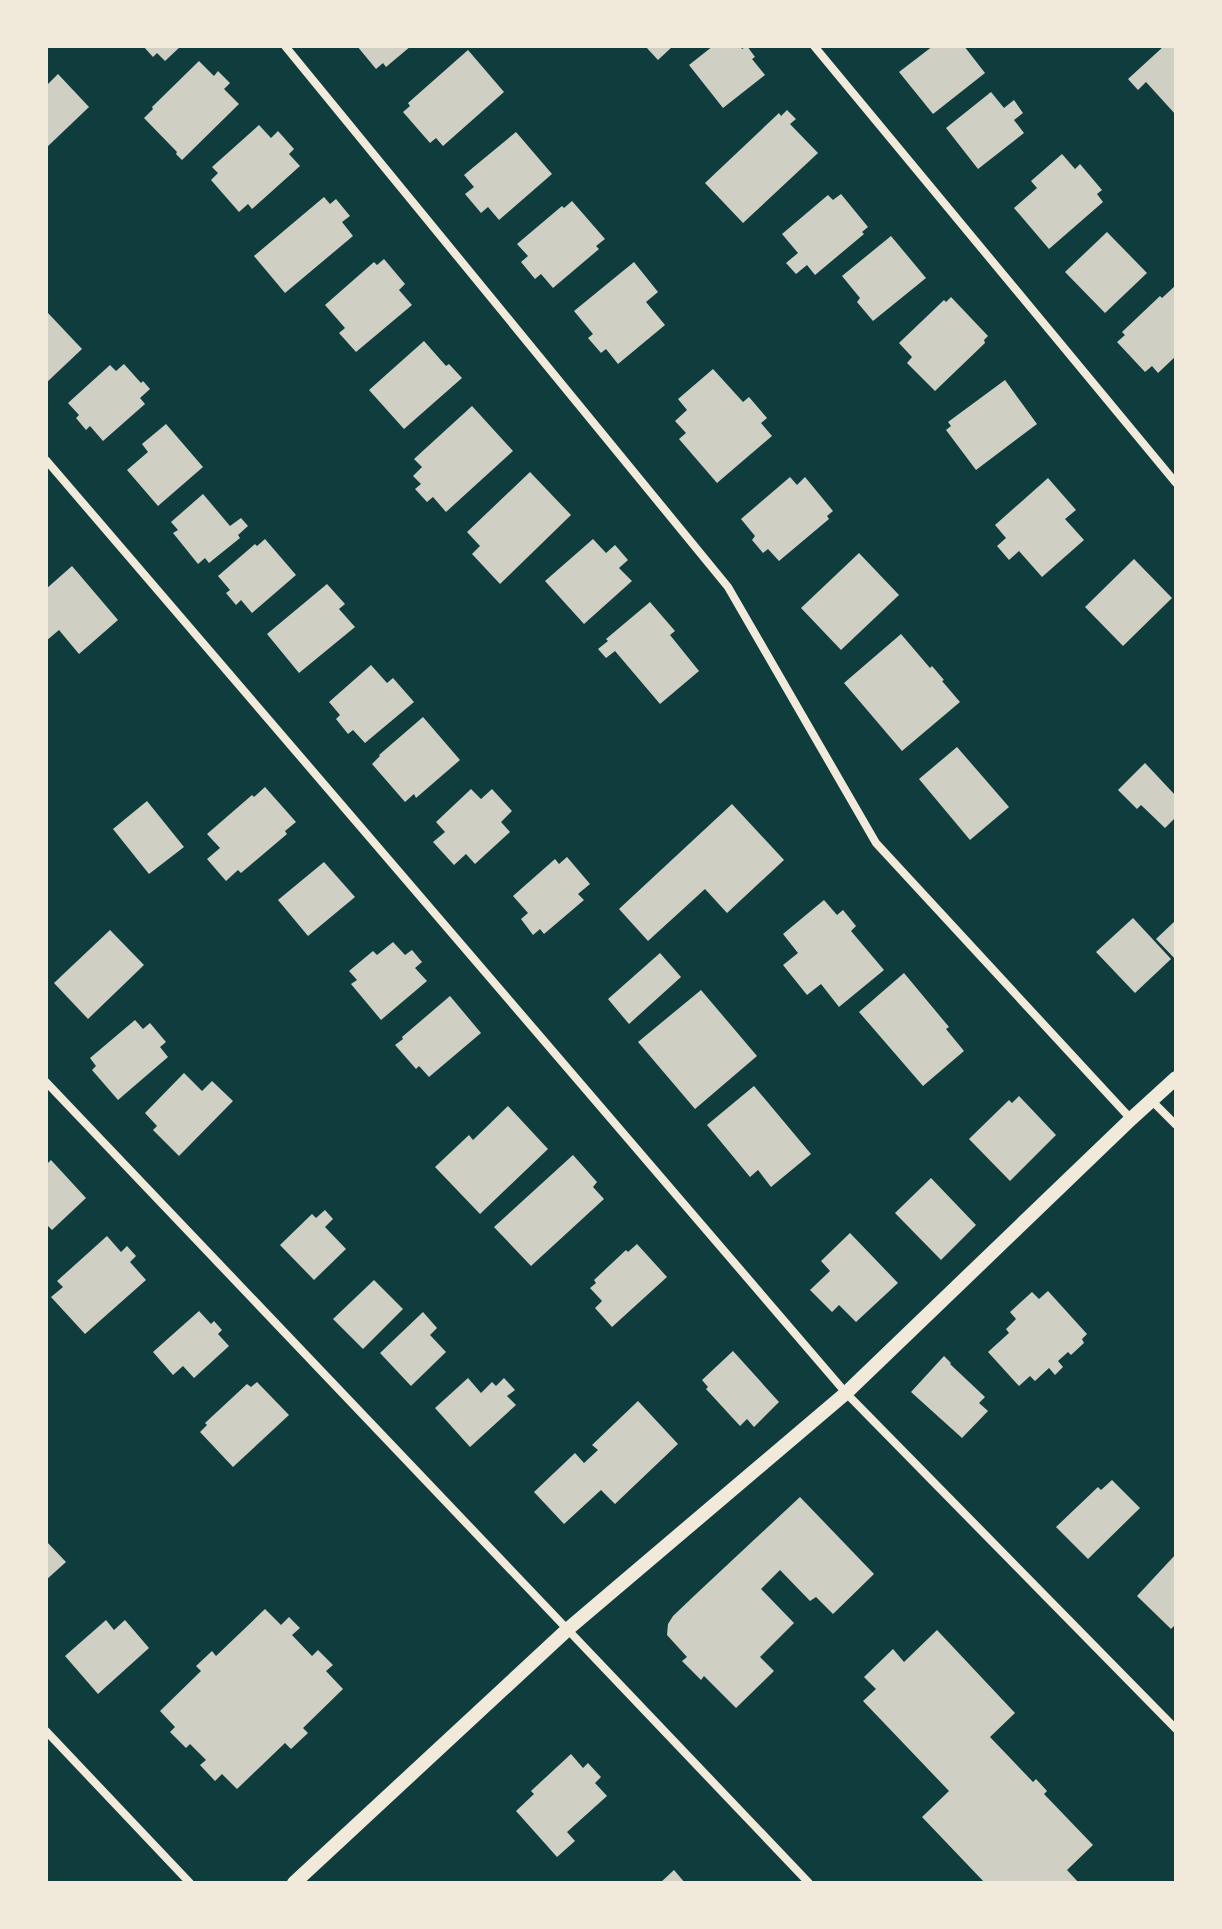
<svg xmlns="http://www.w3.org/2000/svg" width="1222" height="1929" font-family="'Nunito Sans',sans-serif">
	<rect width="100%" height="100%" fill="#0f3d3e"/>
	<g fill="#cfcfc3">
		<polygon points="143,46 181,46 165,61 157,53 153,57"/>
		<polygon points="357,46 411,46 386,67 383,63 376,69"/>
		<polygon points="645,46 673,46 658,60"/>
		<polygon points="713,46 740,46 742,49 747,46 755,57 752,59 765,75 723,108 689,65"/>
		<polygon points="933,46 964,46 985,73 933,114 899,72"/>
		<polygon points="1164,46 1176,46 1176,115 1146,82 1138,90 1128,79"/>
		<polygon points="468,50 504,92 443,146 436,138 430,143 403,112 410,106 408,103"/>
		<polygon points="199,61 214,76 218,71 230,83 224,89 239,104 182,160 176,154 177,152 144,118 153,109 152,107"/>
		<polygon points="58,74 89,107 46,148 46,86"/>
		<polygon points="991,92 1004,108 1014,100 1023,113 1014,120 1024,133 978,169 946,128"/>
		<polygon points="787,110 796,119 790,124 818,153 743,223 705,183 779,113 781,116"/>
		<polygon points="259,125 271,138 278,131 294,149 289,154 300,166 252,209 248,204 239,212 211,180 218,173 212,167"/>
		<polygon points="516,132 552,174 499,220 488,207 481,213 465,194 474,187 464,175"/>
		<polygon points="1062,154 1075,169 1080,164 1102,190 1097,194 1103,202 1049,249 1014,208 1037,188 1031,181"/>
		<polygon points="841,194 868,227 862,232 864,234 815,275 807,265 796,274 786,263 798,253 782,234 828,195 833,200"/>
		<polygon points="324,197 330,204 336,199 350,216 342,222 353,236 285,293 254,256"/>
		<polygon points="572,201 605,239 596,246 599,249 553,288 541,274 535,279 521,262 528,256 517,244 562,206 564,208"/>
		<polygon points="1107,232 1147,273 1105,313 1065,272"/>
		<polygon points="891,236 926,278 873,321 857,302 860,298 842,276"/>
		<polygon points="384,259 405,284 399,290 412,305 356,352 339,333 345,328 325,305 374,262 377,265"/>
		<polygon points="634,262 658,292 646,302 665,325 618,364 606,349 601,353 588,338 593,334 574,311"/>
		<polygon points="1176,285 1176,356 1158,373 1152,366 1145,372 1117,342 1125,335 1122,332 1160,296 1162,298"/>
		<polygon points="951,297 988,336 984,340 985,343 935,391 907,363 912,357 899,343 944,300 946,302"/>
		<polygon points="48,313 82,349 46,383 46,314"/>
		<polygon points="424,341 446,366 449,364 462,378 404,429 369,390"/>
		<polygon points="124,364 141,383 143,381 150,389 140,398 145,404 103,441 90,426 86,430 76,418 79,415 68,403 110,365 116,371"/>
		<polygon points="713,369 743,402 749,397 767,418 761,423 772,436 717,483 679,439 686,433 675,421 687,410 678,399"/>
		<polygon points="1005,380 1037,424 976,470 946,430 951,426 948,422"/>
		<polygon points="472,406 513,451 446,512 433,497 427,502 415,489 421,484 413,476 422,467 414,459"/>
		<polygon points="166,424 203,467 158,506 127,470 148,452 142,444"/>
		<polygon points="530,472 571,515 500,584 472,554 480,546 467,532"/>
		<polygon points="790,477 797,485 805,477 833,511 827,516 829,519 779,561 768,549 763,553 752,540 755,536 741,519"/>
		<polygon points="1048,478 1076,510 1065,519 1084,540 1042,577 1019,551 1009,560 997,546 1006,538 995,525"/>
		<polygon points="203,494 230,526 241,518 248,526 238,535 240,538 209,563 205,558 198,564 173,533 178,530 171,522"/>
		<polygon points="265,539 296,575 252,613 241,600 236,605 226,593 230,590 218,576 255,544 257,546"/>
		<polygon points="593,539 606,553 615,545 628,560 619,568 632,581 584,624 545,581"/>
		<polygon points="859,553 899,595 841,650 801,608"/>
		<polygon points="1134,559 1172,598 1123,646 1085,607"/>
		<polygon points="72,566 118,620 79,654 59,630 46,641 46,589"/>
		<polygon points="327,584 345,604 339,609 355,627 299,673 267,634"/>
		<polygon points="650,602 675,631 670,635 699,671 660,704 615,651 606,658 598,649 608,641 606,639"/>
		<polygon points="901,634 930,668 932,666 944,680 942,681 960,702 902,751 844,683"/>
		<polygon points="371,665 387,683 393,678 414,702 365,743 353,730 348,734 336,719 340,715 329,702"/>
		<polygon points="423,717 460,760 416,798 414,794 405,802 372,764 380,756 379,755"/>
		<polygon points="957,747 1009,807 970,840 919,779"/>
		<polygon points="1145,763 1176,796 1176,817 1165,828 1141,805 1137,809 1118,790"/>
		<polygon points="265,787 296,822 285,831 287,834 241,873 238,870 226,881 207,859 220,848 207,834 252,795 254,797"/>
		<polygon points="471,789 481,799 492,789 512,811 501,822 510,832 475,864 466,854 454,865 433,842 445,832 436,822"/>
		<polygon points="147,801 184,847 149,874 113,829"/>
		<polygon points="732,804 784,860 727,913 705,889 648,941 619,909"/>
		<polygon points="567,857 590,884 578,894 584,900 544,934 540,929 533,935 521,919 528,913 513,896 555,859 559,864"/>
		<polygon points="324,862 355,897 308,936 278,900"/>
		<polygon points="824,900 837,915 843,910 856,926 851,931 884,970 839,1007 821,984 807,995 783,965 798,953 783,934"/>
		<polygon points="1133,918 1171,959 1135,993 1096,952"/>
		<polygon points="1176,920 1176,960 1156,939"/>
		<polygon points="110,930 144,965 88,1019 54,983"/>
		<polygon points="393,942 405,955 412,950 422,962 415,968 427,981 381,1020 351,984 357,980 349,971 373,951 377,955"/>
		<polygon points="660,953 681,977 629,1024 608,999"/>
		<polygon points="904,973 949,1027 946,1029 964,1051 923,1086 859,1012"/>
		<polygon points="701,990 757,1056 695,1109 638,1042"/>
		<polygon points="450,996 481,1033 429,1077 419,1066 416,1069 395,1045 403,1039 402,1037"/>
		<polygon points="135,1020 143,1029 150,1023 166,1042 160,1047 168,1057 118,1100 92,1070 96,1066 90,1058"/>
		<polygon points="184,1073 202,1091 212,1081 233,1101 179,1156 153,1130 157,1126 145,1113"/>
		<polygon points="754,1086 811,1154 771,1187 758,1170 750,1177 707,1125"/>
		<polygon points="1019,1096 1056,1135 1010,1181 969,1139 1009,1100 1012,1103"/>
		<polygon points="508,1106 548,1149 480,1214 435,1167 469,1135 473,1140"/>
		<polygon points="573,1155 597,1182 593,1187 604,1199 531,1266 494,1227"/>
		<polygon points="51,1160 86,1198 52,1230 46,1224 46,1165"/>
		<polygon points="931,1178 976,1225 941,1260 895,1213"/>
		<polygon points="325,1210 333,1219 325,1227 346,1249 314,1280 280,1245 312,1214 316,1218"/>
		<polygon points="850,1233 898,1283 856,1322 839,1305 832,1312 810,1290 830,1271 821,1261"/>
		<polygon points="107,1236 121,1252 127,1246 136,1256 130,1262 146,1280 85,1334 51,1297 63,1287 57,1281"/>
		<polygon points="637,1244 667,1277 612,1327 595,1308 602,1301 590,1288 596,1283 594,1280 626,1250 628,1252"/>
		<polygon points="374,1280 403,1309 363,1349 333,1319"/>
		<polygon points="1048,1291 1087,1334 1082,1339 1084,1343 1071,1355 1068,1352 1058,1361 1063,1367 1055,1375 1049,1368 1035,1381 1030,1376 1019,1386 988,1352 1009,1333 1006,1329 1016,1319 1010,1312 1032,1292 1039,1299"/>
		<polygon points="199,1311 211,1324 214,1321 222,1330 218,1334 229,1346 194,1378 183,1366 173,1375 153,1352"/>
		<polygon points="423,1312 437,1328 430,1335 446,1352 411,1386 380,1353"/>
		<polygon points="733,1351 779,1402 754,1427 747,1419 740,1426 706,1389 708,1387 702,1380"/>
		<polygon points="944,1356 951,1363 950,1364 985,1397 979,1403 988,1411 962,1438 911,1392"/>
		<polygon points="468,1378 481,1393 492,1382 496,1386 504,1378 515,1390 507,1396 516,1405 470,1447 435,1408"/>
		<polygon points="257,1382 289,1415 233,1467 200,1432 207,1425 205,1423 247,1384 251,1387"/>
		<polygon points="638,1401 678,1444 615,1504 601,1490 564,1524 534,1492 575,1453 584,1463 598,1450 592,1445"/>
		<polygon points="1112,1480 1140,1508 1088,1559 1056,1527 1098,1487 1101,1490"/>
		<polygon points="800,1497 874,1574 833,1614 816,1597 810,1601 780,1570 761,1589 794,1623 760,1657 774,1671 736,1708 704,1676 701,1680 682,1661 687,1657 667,1635 668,1624 673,1616 695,1595"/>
		<polygon points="46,1541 66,1562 46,1580"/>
		<polygon points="1176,1554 1176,1624 1171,1629 1137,1596"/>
		<polygon points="265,1609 281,1625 289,1617 300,1628 292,1635 312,1656 318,1650 333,1665 326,1671 343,1689 303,1728 308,1733 291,1749 285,1743 237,1789 222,1774 215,1781 200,1765 206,1760 190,1744 186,1748 170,1732 175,1727 160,1711 201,1671 196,1666 212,1651 216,1656"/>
		<polygon points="106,1620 114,1630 125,1620 149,1648 98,1694 65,1656"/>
		<polygon points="937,1630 1015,1713 990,1737 1033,1782 1036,1779 1047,1791 1044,1794 1093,1845 1067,1870 1079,1883 985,1883 922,1817 949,1791 863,1701 876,1689 864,1677 893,1649 904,1662"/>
		<polygon points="571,1754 583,1768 588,1763 601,1777 595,1783 607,1796 567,1832 575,1841 557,1857 516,1811 534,1794 531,1791"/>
		<polygon points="674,1870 685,1883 660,1883"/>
	</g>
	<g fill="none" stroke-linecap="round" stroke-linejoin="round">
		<g stroke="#f1e9da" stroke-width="8">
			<polyline points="285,46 728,587 876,843 1131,1119"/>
			<polyline points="814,46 1176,483"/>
			<polyline points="46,460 846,1393 1176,1729"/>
			<polyline points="46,1082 809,1883"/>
			<polyline points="1151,1100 1176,1125"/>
			<polyline points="46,1731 190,1883"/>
		</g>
		<polyline stroke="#f1e9da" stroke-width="14" points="294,1883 568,1629 846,1393 1131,1119 1176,1078"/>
	</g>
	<rect width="1222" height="1929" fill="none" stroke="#f1e9da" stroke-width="96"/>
</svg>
